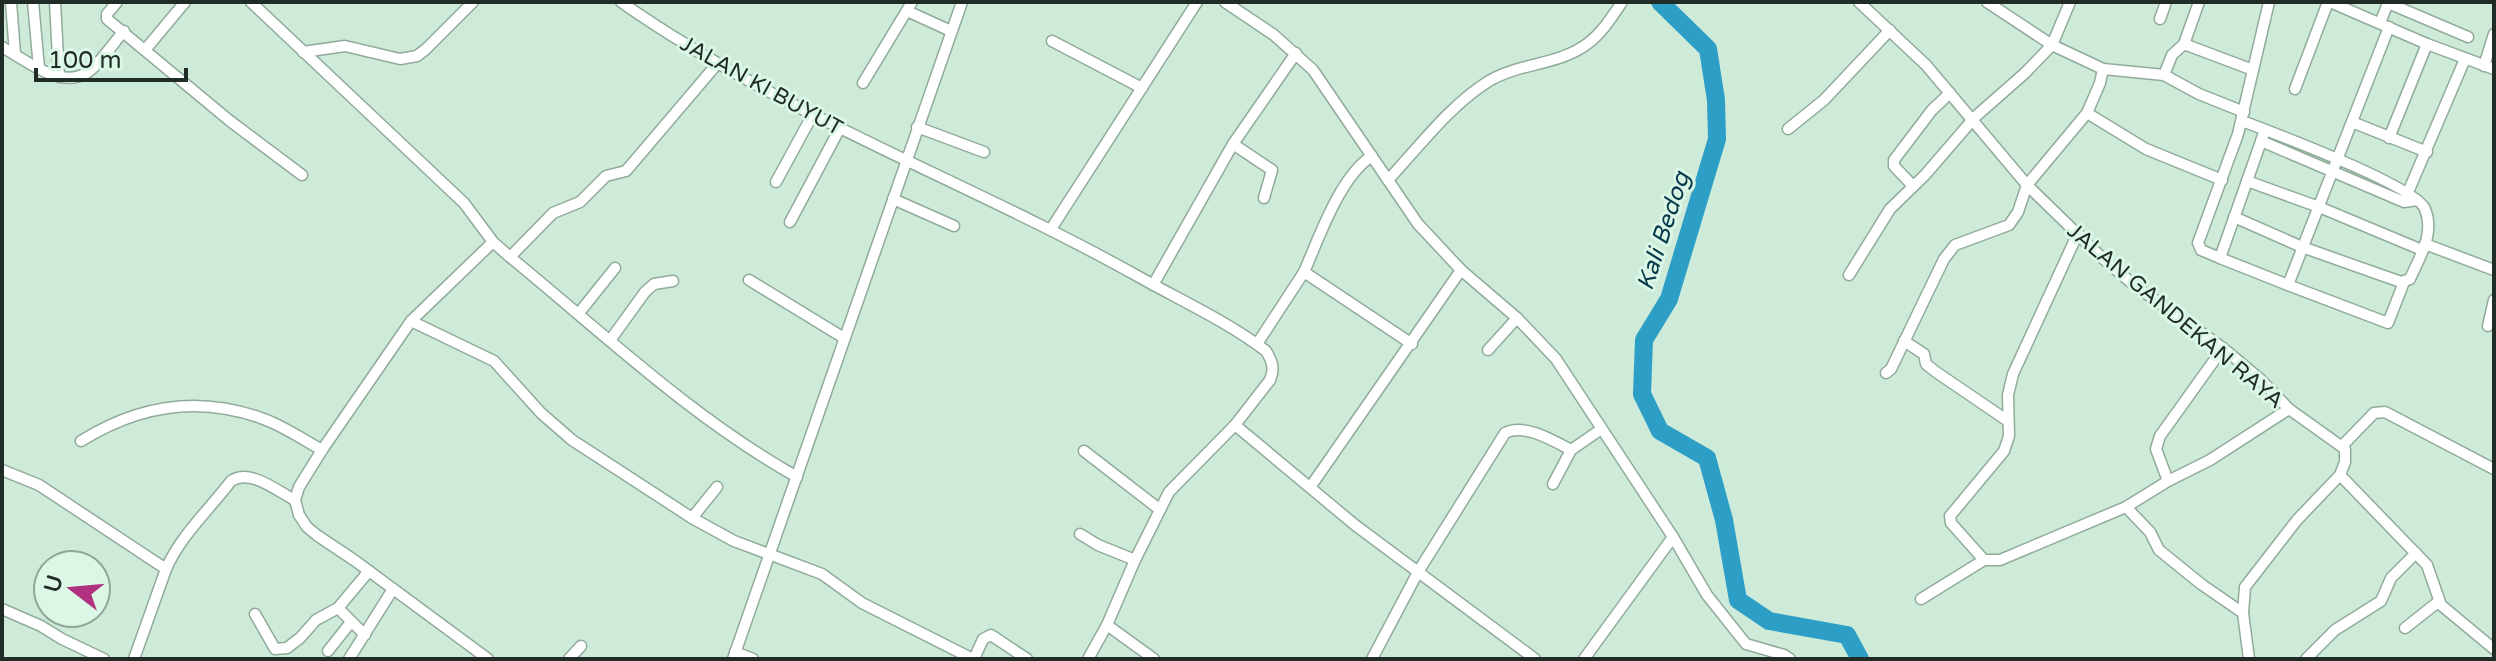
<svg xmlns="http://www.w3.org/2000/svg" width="2496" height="661" font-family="'Varela Round',sans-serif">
	<rect width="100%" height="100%" fill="#ceead8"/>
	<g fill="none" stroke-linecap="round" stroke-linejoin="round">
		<polyline stroke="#2d9fc7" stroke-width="18" points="1660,2 1708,49 1716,100 1717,139 1669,299 1644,340 1642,394 1660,431 1707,458 1724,520 1738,600 1769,621 1847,635 1860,659"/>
		<g stroke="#91ab9b" stroke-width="13">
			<g id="minor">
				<polyline points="11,2 15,54"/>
				<polyline points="33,2 39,68"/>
				<polyline points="55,2 59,77"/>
				<polyline points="117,2 107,14 107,19 230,121 302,175"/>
				<path d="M251,2L464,203L493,242L510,257C603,333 692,418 797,477"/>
				<path d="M621,2C782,115 970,182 1141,278C1182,301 1228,322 1266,351C1272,361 1275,368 1270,380L1235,425L1169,492L1135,560L1107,625L1088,659"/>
				<polyline points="1225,2 1274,35 1313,70 1418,224 1461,270 1517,318 1556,359 1673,537 1584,659"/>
				<polyline points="1859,2 1926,65 2027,185 2100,256 2134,285 2223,348 2260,379 2289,409 2345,449 2345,462 2340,475 2297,520 2245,587 2243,613 2249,659"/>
				<polyline points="1987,2 2052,45 2103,69 2100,83 2087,113 2146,149 2222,180"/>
				<polyline points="2330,2 2427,44 2494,69"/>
				<polyline points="907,11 951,31"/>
				<polyline points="2160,19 2166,2"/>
				<polyline points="2380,23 2388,3 2468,37"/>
				<polyline points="2389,27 2288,285 2388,323 2404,282"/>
				<polyline points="1052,41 1142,88"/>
				<polyline points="2184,44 2199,2"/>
				<path d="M2,47C24,59 58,88 85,74C97,68 114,42 124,31"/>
				<polyline points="145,50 185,2"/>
				<polyline points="303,52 345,46 400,59 417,56 426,49 473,2"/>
				<polyline points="2484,66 2494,34"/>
				<polyline points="2103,69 2164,75"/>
				<polyline points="863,83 912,2"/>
				<polyline points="2295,89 2328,2"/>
				<polyline points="2244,112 2199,94 2164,75 2172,55 2184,44 2253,70"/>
				<polyline points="2352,122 2427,152"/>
				<polyline points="917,127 984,152"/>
				<polyline points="1788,129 1824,100 1890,30"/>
				<polyline points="2265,130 2220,258 2288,285"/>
				<polyline points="2389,138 2427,44"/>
				<polyline points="2261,141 2404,202 2417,200"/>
				<polyline points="1233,144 1272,170 1264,198"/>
				<path d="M1372,156C1340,176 1319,238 1304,272L1412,344"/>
				<path d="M1388,180C1419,147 1450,105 1489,81C1519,63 1559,65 1587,44C1602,33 1612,17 1622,2"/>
				<polyline points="2247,181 2319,207 2422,250"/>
				<polyline points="776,182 813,114"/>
				<polyline points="1913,186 1894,166 1894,160 1932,110 1950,93"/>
				<polyline points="2406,197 2465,59"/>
				<polyline points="893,199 954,226"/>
				<path d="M2234,217L2302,247L2401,282L2410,279C2420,256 2435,234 2425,209C2416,186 2271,132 2242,121"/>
				<polyline points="790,222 840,128"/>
				<polyline points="1051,229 1197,2"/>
				<polyline points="2078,233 2013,374 2008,395 2009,436 2004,451 1950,516 1951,523 1984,560 2000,560 2126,507 2168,481 2210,460 2289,409"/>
				<polyline points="2425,244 2494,270"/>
				<polyline points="510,257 553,213 580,202 606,176 626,171 717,64"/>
				<polyline points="2220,258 2201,250 2198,243 2238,134 2269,2"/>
				<polyline points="1849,275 1890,209 1925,175 1975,117 2025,73 2052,45 2070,2"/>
				<polyline points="749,280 844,338"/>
				<polyline points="1153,285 1233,144 1296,53"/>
				<polyline points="579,313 615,268"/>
				<polyline points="411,321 494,361 541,413 572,440 692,518 734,541 822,574 862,603 973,659"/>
				<polyline points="2488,326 2494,300"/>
				<polyline points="611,339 645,292 654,284 673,281"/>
				<polyline points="1904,341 1924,354 1926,364 1936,372 2008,421"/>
				<polyline points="1257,344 1304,272"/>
				<polyline points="1488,350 1517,318"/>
				<polyline points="1886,373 1891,369 1944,259 1955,245 2009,225 2018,212 2027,185 2087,113"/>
				<polyline points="1235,425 1355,525 1535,659"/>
				<path d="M81,441C137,406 197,395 261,418C282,425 302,439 322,450"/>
				<polyline points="2342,446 2374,413 2385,412 2494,469"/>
				<polyline points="1084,451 1159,509"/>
				<path d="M2,470L39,485L166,569C181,535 209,510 231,481C250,468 277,491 295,500"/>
				<polyline points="2340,475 2427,565 2441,605 2494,649"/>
				<polyline points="2168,481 2156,449 2160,436 2223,348"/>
				<polyline points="1553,484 1571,450 1600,430"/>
				<polyline points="1311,486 1461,270"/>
				<polyline points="2126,507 2150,532 2159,550 2201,584 2243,613"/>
				<polyline points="692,518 717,487"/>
				<polyline points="1080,534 1098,545 1135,560"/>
				<polyline points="1673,537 1707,595 1746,644 1784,655 1790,659"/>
				<polyline points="1921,599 1984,560"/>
				<polyline points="338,608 365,635"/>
				<polyline points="2,609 41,626 62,639 104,659"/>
				<polyline points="255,614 275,649 287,648 300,638 316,620 338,608 369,571"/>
				<polyline points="1107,625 1154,659"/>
				<polyline points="2405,628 2438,602"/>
				<polyline points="328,651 351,622"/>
				<polyline points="735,652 753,659"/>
				<polyline points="134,659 166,569"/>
				<polyline points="349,659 393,589"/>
				<polyline points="488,659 354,560 318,536 307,527 299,515 295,500 299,487 322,450 411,321 493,242"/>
				<polyline points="569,659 581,646"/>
				<polyline points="733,659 962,2"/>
				<polyline points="974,659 983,639 991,635 1027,659"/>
				<path d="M1372,659L1418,572L1505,433C1525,423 1554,441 1571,450"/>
				<polyline points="2306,659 2335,630 2381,601 2391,578 2416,553"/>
			</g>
		</g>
		<use href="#minor" stroke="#fff" stroke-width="10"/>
	</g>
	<g text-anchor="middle" stroke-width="6" stroke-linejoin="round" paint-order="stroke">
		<g font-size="22" fill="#212c26" stroke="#dbf7e6">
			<text transform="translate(762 85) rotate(29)" y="8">JALAN KI BUYUT</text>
			<text transform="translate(2176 315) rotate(40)" y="8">JALAN GANDEKAN RAYA</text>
		</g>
		<g font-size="24" font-style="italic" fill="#083a4b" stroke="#dbf7e6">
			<text transform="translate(1663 231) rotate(-72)" y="8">Kali Bedog</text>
		</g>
	</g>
	<rect width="2496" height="661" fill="none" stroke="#212c26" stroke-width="8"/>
	<g transform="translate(72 589) rotate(286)"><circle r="38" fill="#dbf7e6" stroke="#91a699" stroke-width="2"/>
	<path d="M0-6L14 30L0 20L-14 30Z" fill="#af317f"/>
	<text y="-12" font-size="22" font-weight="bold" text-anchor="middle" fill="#212c26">U</text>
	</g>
	<path d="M36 68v12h150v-12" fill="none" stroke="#212c26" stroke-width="4"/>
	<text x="48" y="68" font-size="24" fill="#212c26" stroke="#dbf7e6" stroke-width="6" paint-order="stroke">100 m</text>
</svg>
